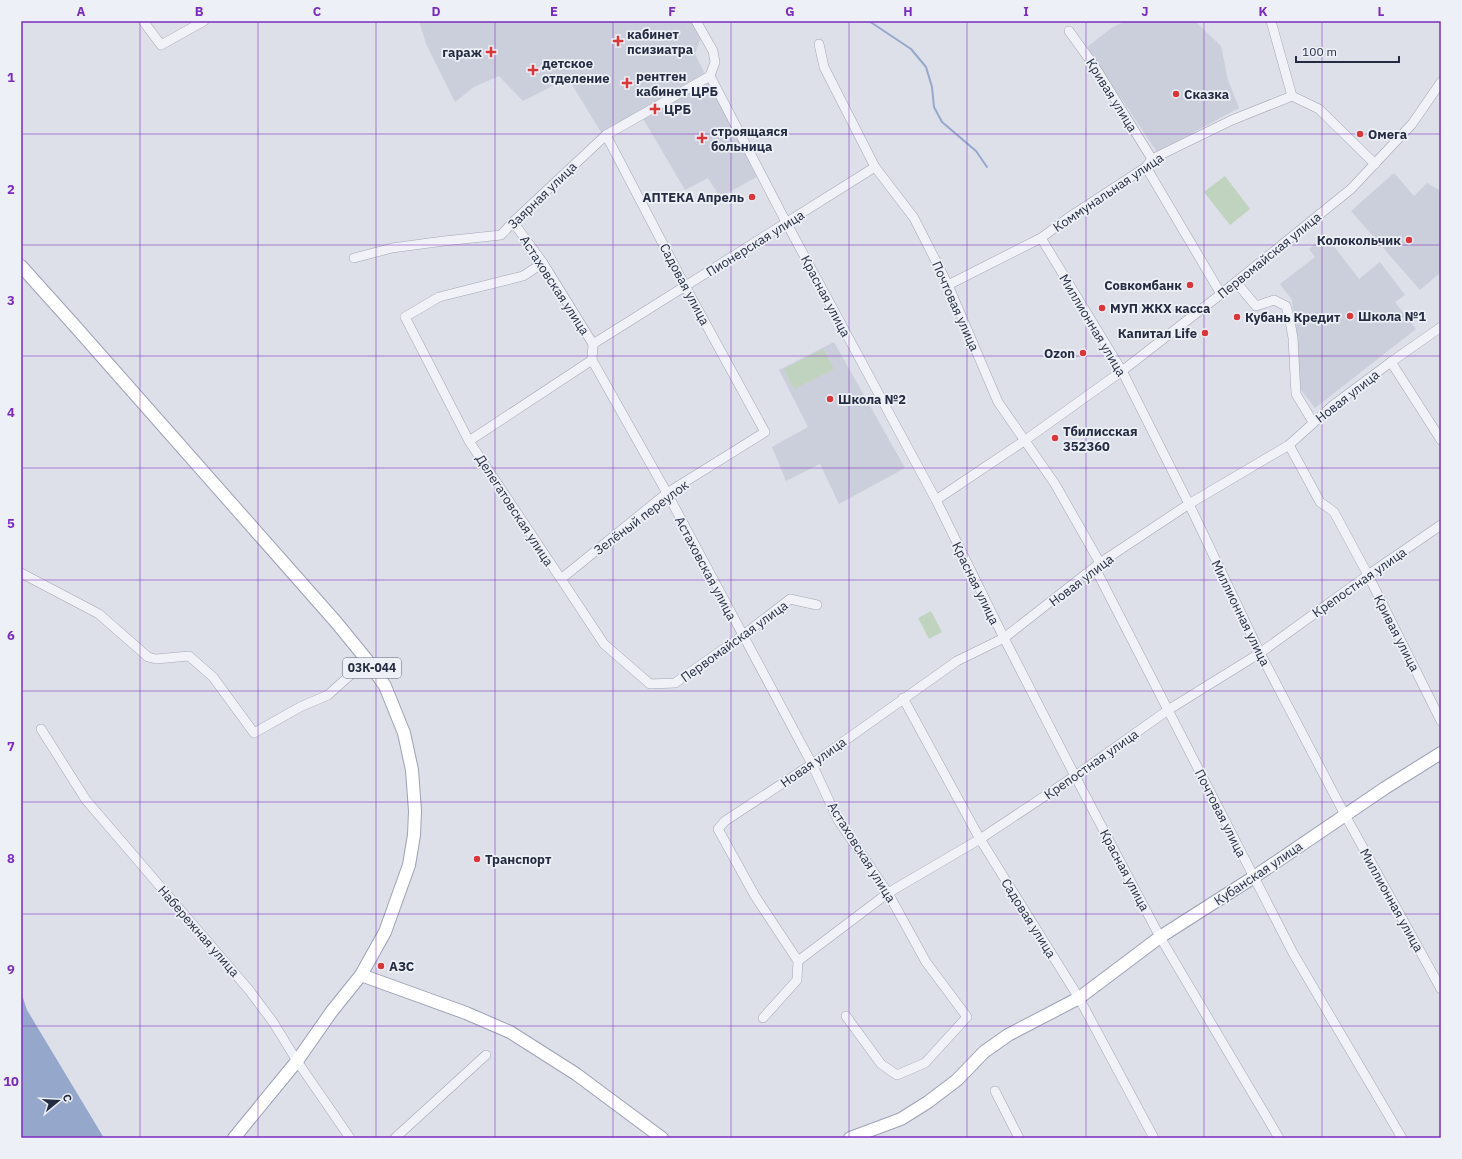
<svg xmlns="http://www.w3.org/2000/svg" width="1462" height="1159" font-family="'IBM Plex Sans',sans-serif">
	<rect width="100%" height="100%" fill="#dde0e9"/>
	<g fill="#cbcfdb">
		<polygon points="419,21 693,21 701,37 695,54 757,177 720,197 708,178 685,190 642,117 602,134 568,78 523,101 499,76 474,87 455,102 426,44"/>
		<polygon points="1126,21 1195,21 1221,46 1228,80 1239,108 1157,152 1087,47 1113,27"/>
		<polygon points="1394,173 1414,196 1427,183 1441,191 1441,272 1420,290 1351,211"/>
		<polygon points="1326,236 1359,279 1380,262 1405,295 1395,302 1416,329 1315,408 1301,390 1292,300 1280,284 1315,257 1309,249"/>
		<polygon points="834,342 905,468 839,504 820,464 786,481 772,447 808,427 779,370"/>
	</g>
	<g fill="#c0d3be">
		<polygon points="1225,176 1250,209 1230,225 1204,192"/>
		<polygon points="823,349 834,369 794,389 784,369"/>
		<polygon points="931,611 942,632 929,639 918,618"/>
	</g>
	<polygon fill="#95a8cc" points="21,992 27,1010 104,1138 21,1138"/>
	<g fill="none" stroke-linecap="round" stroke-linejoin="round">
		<polyline stroke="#95a8cc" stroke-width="2" points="869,21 911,49 926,67 932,87 934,107 942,122 976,151 987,167"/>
		<g stroke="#a2a6b3" stroke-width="10">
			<g id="minor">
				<polyline points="143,21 161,45 204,21"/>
				<polyline points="696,21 713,51 715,62 710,76 786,222 936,500 1004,638 1075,776 1160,937 1279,1138"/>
				<polyline points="1271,21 1292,96"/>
				<polyline points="1069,31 1095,67 1152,159"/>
				<polyline points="819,44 824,67 875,167 914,218 948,285 998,402 1055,484 1100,563"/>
				<polyline points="1146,167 1221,294"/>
				<polyline points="513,222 543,263 593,344 592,360 667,493 812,764 838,820 888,893 926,962 967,1017 925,1063 897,1075 881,1064 846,1016"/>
				<polyline points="1041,238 1122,371 1189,504 1260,653 1345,815 1441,989"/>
				<polyline points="354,258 392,248 444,241 501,235 513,222 606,135 710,76"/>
				<polyline points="543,263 523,276 439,297 405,317 469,441 561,579 604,644 650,684 675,683 742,636 790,599 817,605"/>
				<polyline points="1236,282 1256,306 1274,300 1286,306 1290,321 1293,338 1296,394 1313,422"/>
				<polyline points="948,285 1041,238 1068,218 1146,167 1152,159 1232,120 1292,96 1319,109 1375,164"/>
				<polyline points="593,344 875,167"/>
				<polyline points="1391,362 1441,440"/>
				<polyline points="469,441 592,360"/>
				<polyline points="1289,445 1320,502 1334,512 1368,575 1441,721"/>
				<polyline points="936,500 1024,441 1122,371 1221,294 1351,189 1412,124 1441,82"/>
				<polyline points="1095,568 1293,953 1402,1138"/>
				<polyline points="21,573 99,614 148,657 156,659 189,656 213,677 254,733 300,707 328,695 367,660"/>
				<polyline points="561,579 667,493 765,432 685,286 606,135"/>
				<polyline points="903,698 980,839 1079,998 1154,1138"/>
				<polyline points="41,729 86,800 249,990 273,1022 297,1061 350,1138"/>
				<polyline points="798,961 755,896 718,829 725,821 812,764 957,661 1004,638 1100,563 1189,504 1289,445 1332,406 1391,362 1441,327"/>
				<polyline points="763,1018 797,980 798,961 888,893 980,839 1075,776 1168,710 1260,653 1368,575 1441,525"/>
				<polyline points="995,1091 1019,1138"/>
				<polyline points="395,1138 486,1055"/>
			</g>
		</g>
		<g stroke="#9ca2b5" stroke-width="14">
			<g id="major">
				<polyline points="21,266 74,325 336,622 367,660 385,686 404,733 412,770 415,811 414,835 409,865 385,932 361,975 332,1011 297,1061 234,1138"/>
				<polyline points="361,975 466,1013 510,1032 576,1074 662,1138"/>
				<polyline points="850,1138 901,1119 928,1102 957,1080 984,1052 1008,1035 1079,998 1160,937 1254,877 1385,788 1441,753"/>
			</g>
		</g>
		<use href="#minor" stroke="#f0f2f7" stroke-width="9"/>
		<use href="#major" stroke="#fff" stroke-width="12"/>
	</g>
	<path fill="none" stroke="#7b2cbf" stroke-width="1" stroke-opacity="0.55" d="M140,21V1138M258,21V1138M376,21V1138M495,21V1138M613,21V1138M731,21V1138M849,21V1138M967,21V1138M1086,21V1138M1204,21V1138M1322,21V1138M21,134H1441M21,245H1441M21,356H1441M21,468H1441M21,580H1441M21,691H1441M21,802H1441M21,914H1441M21,1026H1441"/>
	<g fill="#d93739" stroke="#edf0f6" stroke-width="1.5">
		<path d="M616 35h4v4h4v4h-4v4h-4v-4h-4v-4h4z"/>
		<path d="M489 46h4v4h4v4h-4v4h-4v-4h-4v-4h4z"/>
		<path d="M531 64h4v4h4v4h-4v4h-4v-4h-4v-4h4z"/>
		<path d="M625 77h4v4h4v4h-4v4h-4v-4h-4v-4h4z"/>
		<circle cx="1176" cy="94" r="4"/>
		<path d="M653 103h4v4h4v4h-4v4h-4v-4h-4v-4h4z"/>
		<circle cx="1360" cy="134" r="4"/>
		<path d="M700 132h4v4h4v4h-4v4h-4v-4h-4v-4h4z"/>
		<circle cx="752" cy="197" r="4"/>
		<circle cx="1409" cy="240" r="4"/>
		<circle cx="1190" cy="285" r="4"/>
		<circle cx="1102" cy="308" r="4"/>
		<circle cx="1350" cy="316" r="4"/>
		<circle cx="1237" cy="317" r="4"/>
		<circle cx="1205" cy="333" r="4"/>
		<circle cx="1083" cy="353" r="4"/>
		<circle cx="830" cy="399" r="4"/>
		<circle cx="1055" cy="438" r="4"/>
		<circle cx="477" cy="859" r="4"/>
		<circle cx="381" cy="966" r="4"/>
	</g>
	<g text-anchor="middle" stroke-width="3.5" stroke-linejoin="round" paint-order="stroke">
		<rect fill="#edf0f6" stroke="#616777" stroke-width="1" x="343" y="658" width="58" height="20" rx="3"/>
		<g font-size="12" font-weight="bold" fill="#252c41">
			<text x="372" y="672">03К-044</text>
		</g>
		<g font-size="13" font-weight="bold" fill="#252c41" stroke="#edf0f6" text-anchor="start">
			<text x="627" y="39">кабинет<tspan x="627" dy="15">псизиатра</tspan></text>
			<text x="482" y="57" text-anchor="end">гараж</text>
			<text x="542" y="68">детское<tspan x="542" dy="15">отделение</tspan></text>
			<text x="636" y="81">рентген<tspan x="636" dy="15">кабинет ЦРБ</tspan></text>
			<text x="1184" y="99">Сказка</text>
			<text x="664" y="114">ЦРБ</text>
			<text x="711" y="136">строящаяся<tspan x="711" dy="15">больница</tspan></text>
			<text x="1368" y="139">Омега</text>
			<text x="744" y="202" text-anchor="end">АПТЕКА Апрель</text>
			<text x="1401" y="245" text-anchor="end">Колокольчик</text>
			<text x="1182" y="290" text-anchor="end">Совкомбанк</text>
			<text x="1110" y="313">МУП ЖКХ касса</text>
			<text x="1358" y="321">Школа №1</text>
			<text x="1245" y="322">Кубань Кредит</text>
			<text x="1197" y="338" text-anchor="end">Капитал Life</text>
			<text x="1075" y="358" text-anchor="end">Ozon</text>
			<text x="838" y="404">Школа №2</text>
			<text x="1063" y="436">Тбилисская<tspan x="1063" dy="15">352360</tspan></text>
			<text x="485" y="864">Транспорт</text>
			<text x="389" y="971">АЗС</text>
		</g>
		<g font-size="13" fill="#252c41" stroke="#edf0f6">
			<text transform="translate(1112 95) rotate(58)" y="5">Кривая улица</text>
			<text transform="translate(1108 192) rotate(-34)" y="5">Коммунальная улица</text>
			<text transform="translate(542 195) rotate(-44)" y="5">Заярная улица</text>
			<text transform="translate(755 243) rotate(-32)" y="5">Пионерская улица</text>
			<text transform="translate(1269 255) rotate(-39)" y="5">Первомайская улица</text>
			<text transform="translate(685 284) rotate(62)" y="5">Садовая улица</text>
			<text transform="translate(555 285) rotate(57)" y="5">Астаховская улица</text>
			<text transform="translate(826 296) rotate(62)" y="5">Красная улица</text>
			<text transform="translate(956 306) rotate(66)" y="5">Почтовая улица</text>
			<text transform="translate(1093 325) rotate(59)" y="5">Миллионная улица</text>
			<text transform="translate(1347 396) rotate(-38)" y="5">Новая улица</text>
			<text transform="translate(515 510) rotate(57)" y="5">Делегатовская улица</text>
			<text transform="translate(641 517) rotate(-37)" y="5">Зелёный переулок</text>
			<text transform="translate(706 568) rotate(62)" y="5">Астаховская улица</text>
			<text transform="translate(1081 580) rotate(-37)" y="5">Новая улица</text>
			<text transform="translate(1359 582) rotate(-35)" y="5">Крепостная улица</text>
			<text transform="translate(976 583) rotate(64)" y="5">Красная улица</text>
			<text transform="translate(1241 613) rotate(64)" y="5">Миллионная улица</text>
			<text transform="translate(1397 633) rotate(63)" y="5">Кривая улица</text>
			<text transform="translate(734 641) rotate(-36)" y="5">Первомайская улица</text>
			<text transform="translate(813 762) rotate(-35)" y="5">Новая улица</text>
			<text transform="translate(1091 764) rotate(-35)" y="5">Крепостная улица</text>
			<text transform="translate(1221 813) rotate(63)" y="5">Почтовая улица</text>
			<text transform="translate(862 852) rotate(58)" y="5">Астаховская улица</text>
			<text transform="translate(1125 870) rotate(62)" y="5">Красная улица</text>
			<text transform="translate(1258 873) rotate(-34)" y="5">Кубанская улица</text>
			<text transform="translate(1392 900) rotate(61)" y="5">Миллионная улица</text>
			<text transform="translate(1029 918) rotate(58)" y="5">Садовая улица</text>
			<text transform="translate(199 931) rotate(49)" y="5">Набережная улица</text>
		</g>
	</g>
	<rect width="1462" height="1159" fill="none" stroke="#edf0f6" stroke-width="44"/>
	<g transform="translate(58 1101) rotate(72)" stroke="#edf0f6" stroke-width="3" paint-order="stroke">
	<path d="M0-3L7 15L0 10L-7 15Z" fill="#252c41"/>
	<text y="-6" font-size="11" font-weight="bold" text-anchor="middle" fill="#252c41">С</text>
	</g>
	<path d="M1296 56v6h103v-6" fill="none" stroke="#252c41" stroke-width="2"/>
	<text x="1302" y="56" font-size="12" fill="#252c41" stroke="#edf0f6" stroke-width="3" paint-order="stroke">100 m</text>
	<rect x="22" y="22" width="1418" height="1115" fill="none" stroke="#7b2cbf" stroke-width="1.5"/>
	<g font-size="13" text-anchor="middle" font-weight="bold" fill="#7b2cbf">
		<text x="81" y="16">A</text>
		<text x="199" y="16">B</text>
		<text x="317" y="16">C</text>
		<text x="436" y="16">D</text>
		<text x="554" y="16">E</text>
		<text x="672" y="16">F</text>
		<text x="790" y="16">G</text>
		<text x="908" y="16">H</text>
		<text x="1026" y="16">I</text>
		<text x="1145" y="16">J</text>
		<text x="1263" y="16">K</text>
		<text x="1381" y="16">L</text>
		<text x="11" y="82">1</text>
		<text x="11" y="194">2</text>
		<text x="11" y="305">3</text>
		<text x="11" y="417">4</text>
		<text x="11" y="528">5</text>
		<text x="11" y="640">6</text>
		<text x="11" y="751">7</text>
		<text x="11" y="863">8</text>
		<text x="11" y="974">9</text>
		<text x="11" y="1086">10</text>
	</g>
</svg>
